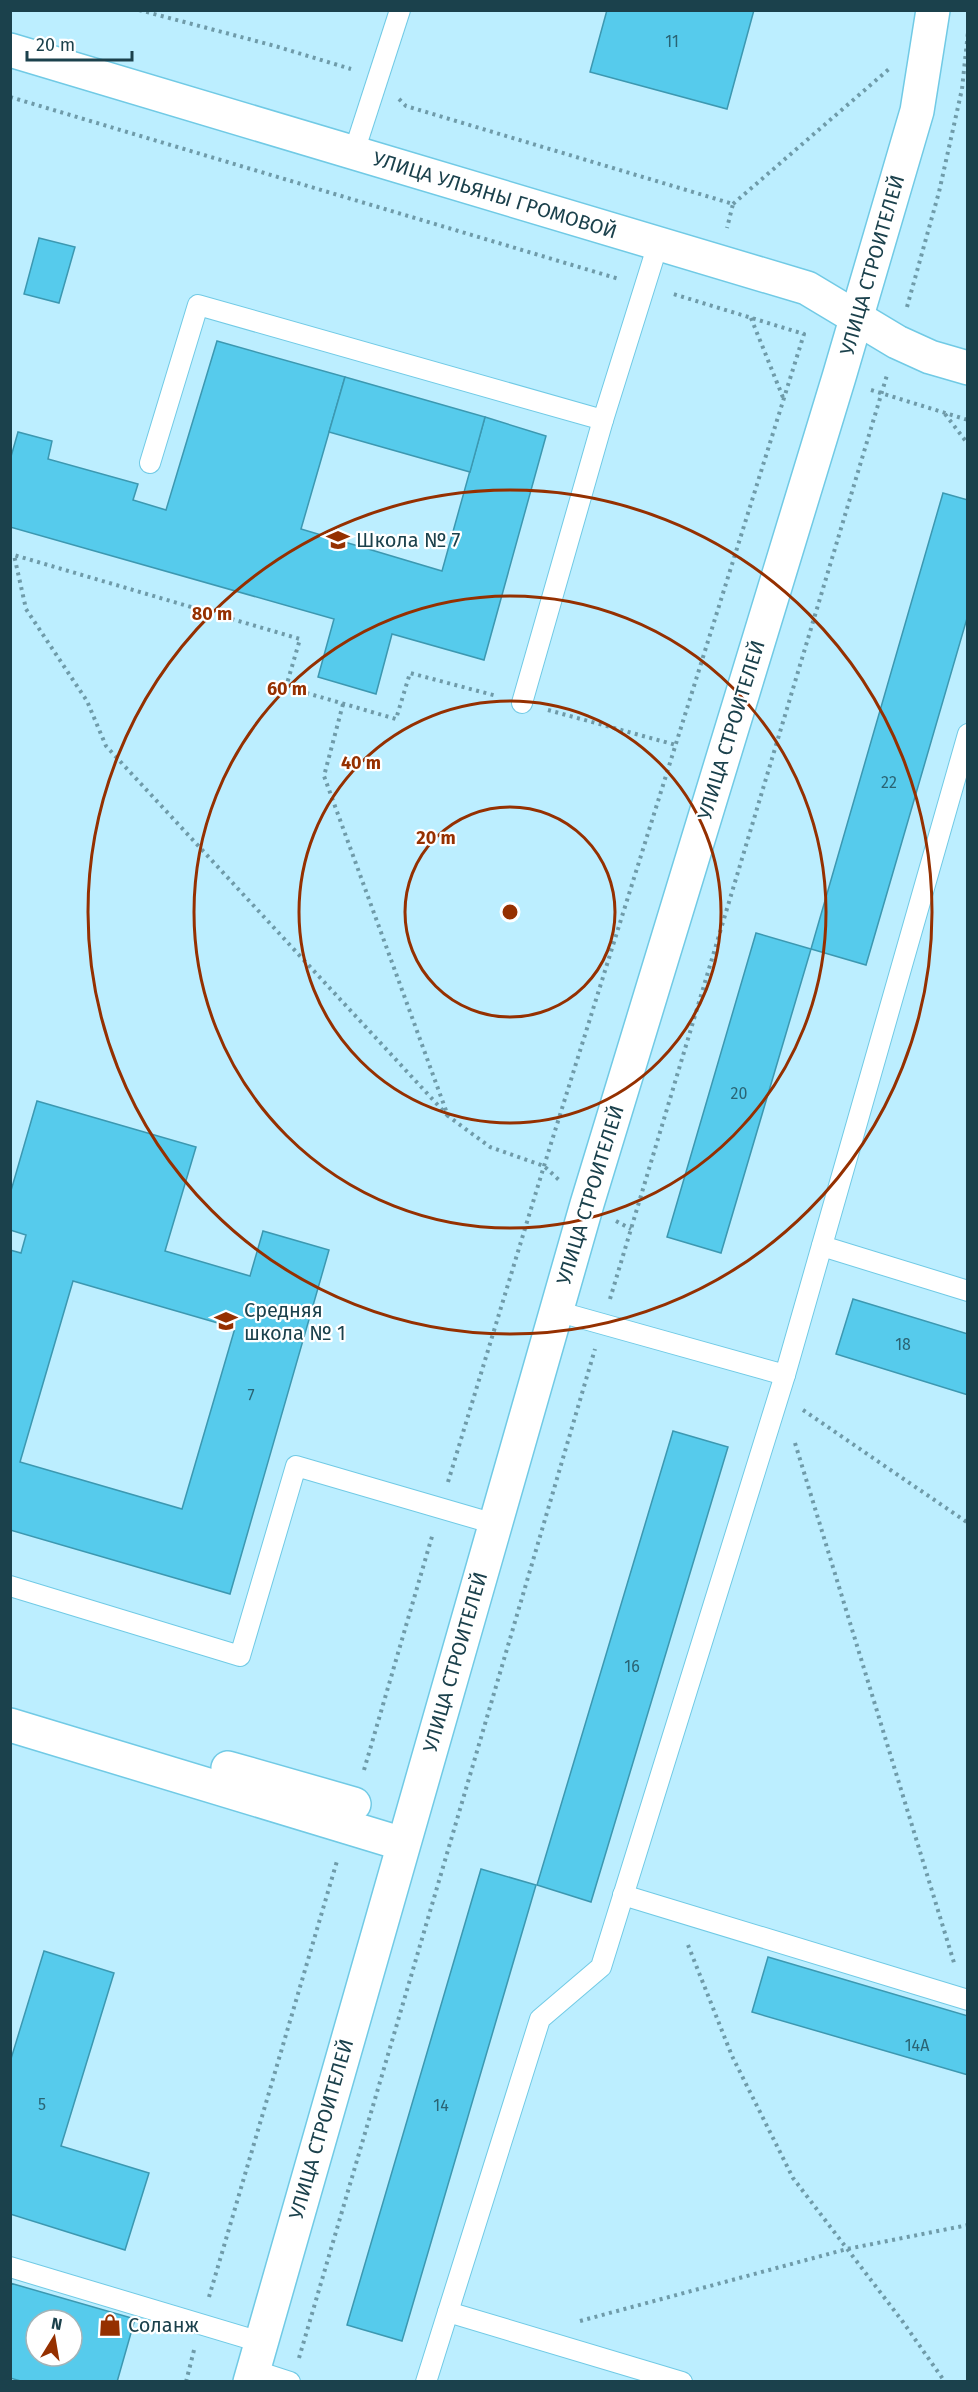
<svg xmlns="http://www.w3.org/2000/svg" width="978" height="2392" font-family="'Fira Sans',sans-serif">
	<rect width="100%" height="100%" fill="#bceeff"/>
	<g fill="#56cbec" stroke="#3c98b1" stroke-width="1.5" fill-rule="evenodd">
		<polygon points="607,10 754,10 727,109 590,72"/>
		<polygon points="39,238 75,247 59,303 24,294"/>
		<polygon points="217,341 345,377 301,529 442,571 485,417 546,436 484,660 392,634 376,694 318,677 334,619 10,527 10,460 18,432 52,441 48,459 138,484 133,500 166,510"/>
		<polygon points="345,377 485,417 470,472 329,432"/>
		<polygon points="943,493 968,500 968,615 866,965 811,949"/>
		<polygon points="756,933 811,949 721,1253 667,1237"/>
		<path d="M37,1101L196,1147L165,1251L250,1276L263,1231L329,1250L230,1594L10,1530V1250L21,1253L26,1235L10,1230V1194ZM73,1281L235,1328L182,1509L20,1462Z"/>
		<polygon points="853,1299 968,1334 968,1395 836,1354"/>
		<polygon points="673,1431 728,1447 591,1902 537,1885"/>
		<polygon points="481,1869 536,1885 402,2341 347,2325"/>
		<polygon points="44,1951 114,1973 61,2146 149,2173 125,2250 10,2214 10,2062"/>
		<polygon points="768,1957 968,2016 968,2075 752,2012"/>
		<path d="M10,2283L135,2319L117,2382H24L10,2378ZM36,2320H72V2356H36Z"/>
	</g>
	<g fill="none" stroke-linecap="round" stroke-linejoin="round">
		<g stroke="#71cae5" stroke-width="22">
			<g id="lane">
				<polyline points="354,152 400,10"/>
				<polyline points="150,463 198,305 603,420 658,244"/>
				<polyline points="522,703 603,420"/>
				<polyline points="822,1246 968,1291"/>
				<polyline points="556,1311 785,1375 968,734"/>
				<polyline points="10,1586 240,1656 296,1466 495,1524"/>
				<polyline points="623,1895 968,2000"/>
				<polyline points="10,2267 260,2342"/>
				<polyline points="448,2312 682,2382"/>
				<polyline points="253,2370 290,2382"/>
				<polyline points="426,2382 540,2019 601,1967 785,1375"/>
			</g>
		</g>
		<g stroke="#71cae5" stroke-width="36">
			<g id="street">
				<polyline points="10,1725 403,1844"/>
				<polyline points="228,1768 354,1804"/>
				<polyline points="250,2382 587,1204 839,377 917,111 933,10"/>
			</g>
		</g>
		<g stroke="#71cae5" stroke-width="36">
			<polyline id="secondary" points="10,50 807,288 897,342 930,357 968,368"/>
		</g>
		<g stroke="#6f9ba9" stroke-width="4" stroke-dasharray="3 4.5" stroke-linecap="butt">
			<polyline points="139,10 275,46 351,69"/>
			<polyline points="10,97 619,279"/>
			<polyline points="399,99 406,106 733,204 727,228"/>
			<polyline points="733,204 889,69"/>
			<polyline points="907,307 939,192 962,89 968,32"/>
			<polyline points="751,318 784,400"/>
			<polyline points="871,390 968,420"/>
			<polyline points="945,414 968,444"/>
			<polyline points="343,704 324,776 448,1116 490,1147 544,1166 559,1180"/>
			<polyline points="548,710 676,745"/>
			<polyline points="448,1116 106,746 87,701 26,609 14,555 300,639 286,687 396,719 410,673 497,696"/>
			<polyline points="616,1221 631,1229"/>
			<polyline points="610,1299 887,375"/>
			<polyline points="803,1410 968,1523"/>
			<polyline points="795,1443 955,1966"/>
			<polyline points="448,1482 544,1166 804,334 670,293"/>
			<polyline points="364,1770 433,1533"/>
			<polyline points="688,1945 732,2056 793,2178 903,2322 945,2382"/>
			<polyline points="209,2297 337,1861"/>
			<polyline points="580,2321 847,2249 968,2225"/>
			<polyline points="299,2358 595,1349"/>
			<polyline points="186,2382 194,2350"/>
		</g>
		<use href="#lane" stroke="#fff" stroke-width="20"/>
		<use href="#street" stroke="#fff" stroke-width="33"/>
		<use href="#secondary" stroke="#fff" stroke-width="33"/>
	</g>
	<g fill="none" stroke="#953000" stroke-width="3">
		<circle cx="510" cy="912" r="105"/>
		<circle cx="510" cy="912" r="211"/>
		<circle cx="510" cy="912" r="316"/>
		<circle cx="510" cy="912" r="422"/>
	</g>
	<defs>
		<g id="school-bare" transform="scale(1.8)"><path d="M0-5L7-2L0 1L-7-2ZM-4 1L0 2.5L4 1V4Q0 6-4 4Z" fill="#953000" stroke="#fff" stroke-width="2.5" paint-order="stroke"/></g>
		<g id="shop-bare" transform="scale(1.8)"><path d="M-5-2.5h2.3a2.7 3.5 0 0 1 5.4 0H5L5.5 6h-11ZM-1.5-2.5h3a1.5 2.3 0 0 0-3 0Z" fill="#953000" stroke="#fff" stroke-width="2.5" paint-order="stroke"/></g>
	</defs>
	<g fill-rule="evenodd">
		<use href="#school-bare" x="338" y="540"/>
		<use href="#school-bare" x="226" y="1321"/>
		<use href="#shop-bare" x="110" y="2325"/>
	</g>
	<g text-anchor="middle" stroke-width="4.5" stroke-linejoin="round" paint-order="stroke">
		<g font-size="16" fill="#2a6474">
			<text x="672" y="47">11</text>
			<text x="889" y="788">22</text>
			<text x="739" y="1099">20</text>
			<text x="903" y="1350">18</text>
			<text x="251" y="1401">7</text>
			<text x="632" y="1672">16</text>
			<text x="917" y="2051">14А</text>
			<text x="42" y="2110">5</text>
			<text x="441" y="2111">14</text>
		</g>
		<g font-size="20" fill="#1b414c" stroke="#fff">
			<text transform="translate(495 195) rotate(17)" y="7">УЛИЦА УЛЬЯНЫ ГРОМОВОЙ</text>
			<text transform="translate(872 265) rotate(-74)" y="7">УЛИЦА СТРОИТЕЛЕЙ</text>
			<text transform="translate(731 730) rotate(-73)" y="7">УЛИЦА СТРОИТЕЛЕЙ</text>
			<text transform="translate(590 1195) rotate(-73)" y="7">УЛИЦА СТРОИТЕЛЕЙ</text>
			<text transform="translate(455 1662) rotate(-74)" y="7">УЛИЦА СТРОИТЕЛЕЙ</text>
			<text transform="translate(321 2129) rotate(-74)" y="7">УЛИЦА СТРОИТЕЛЕЙ</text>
		</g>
		<g font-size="20" fill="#1b414c" stroke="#fff" text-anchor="start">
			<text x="356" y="547">Школа № 7</text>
			<text x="244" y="1317">Средняя<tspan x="244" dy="23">школа № 1</tspan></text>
			<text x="128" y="2332">Соланж</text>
		</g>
	</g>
	<circle cx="510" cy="912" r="9" fill="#953000" stroke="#fff" stroke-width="3"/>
	<g font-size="18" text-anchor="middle" font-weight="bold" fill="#953000" stroke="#fff" stroke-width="4.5" stroke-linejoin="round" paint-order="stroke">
		<text x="212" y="620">80 m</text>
		<text x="287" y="695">60 m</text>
		<text x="361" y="769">40 m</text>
		<text x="436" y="844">20 m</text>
	</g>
	<rect width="978" height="2392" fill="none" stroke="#1b414c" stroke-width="24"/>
	<g transform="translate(54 2338) rotate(11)"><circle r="28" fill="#ffffff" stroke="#a4b3b7" stroke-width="1.5"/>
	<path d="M0-4.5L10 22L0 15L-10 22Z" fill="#953000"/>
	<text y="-9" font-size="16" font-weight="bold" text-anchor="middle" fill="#1b414c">N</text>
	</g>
	<path d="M27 51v9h105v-9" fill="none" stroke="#1b414c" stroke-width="3"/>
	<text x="36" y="51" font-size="18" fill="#1b414c" stroke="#ffffff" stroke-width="4.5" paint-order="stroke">20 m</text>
</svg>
